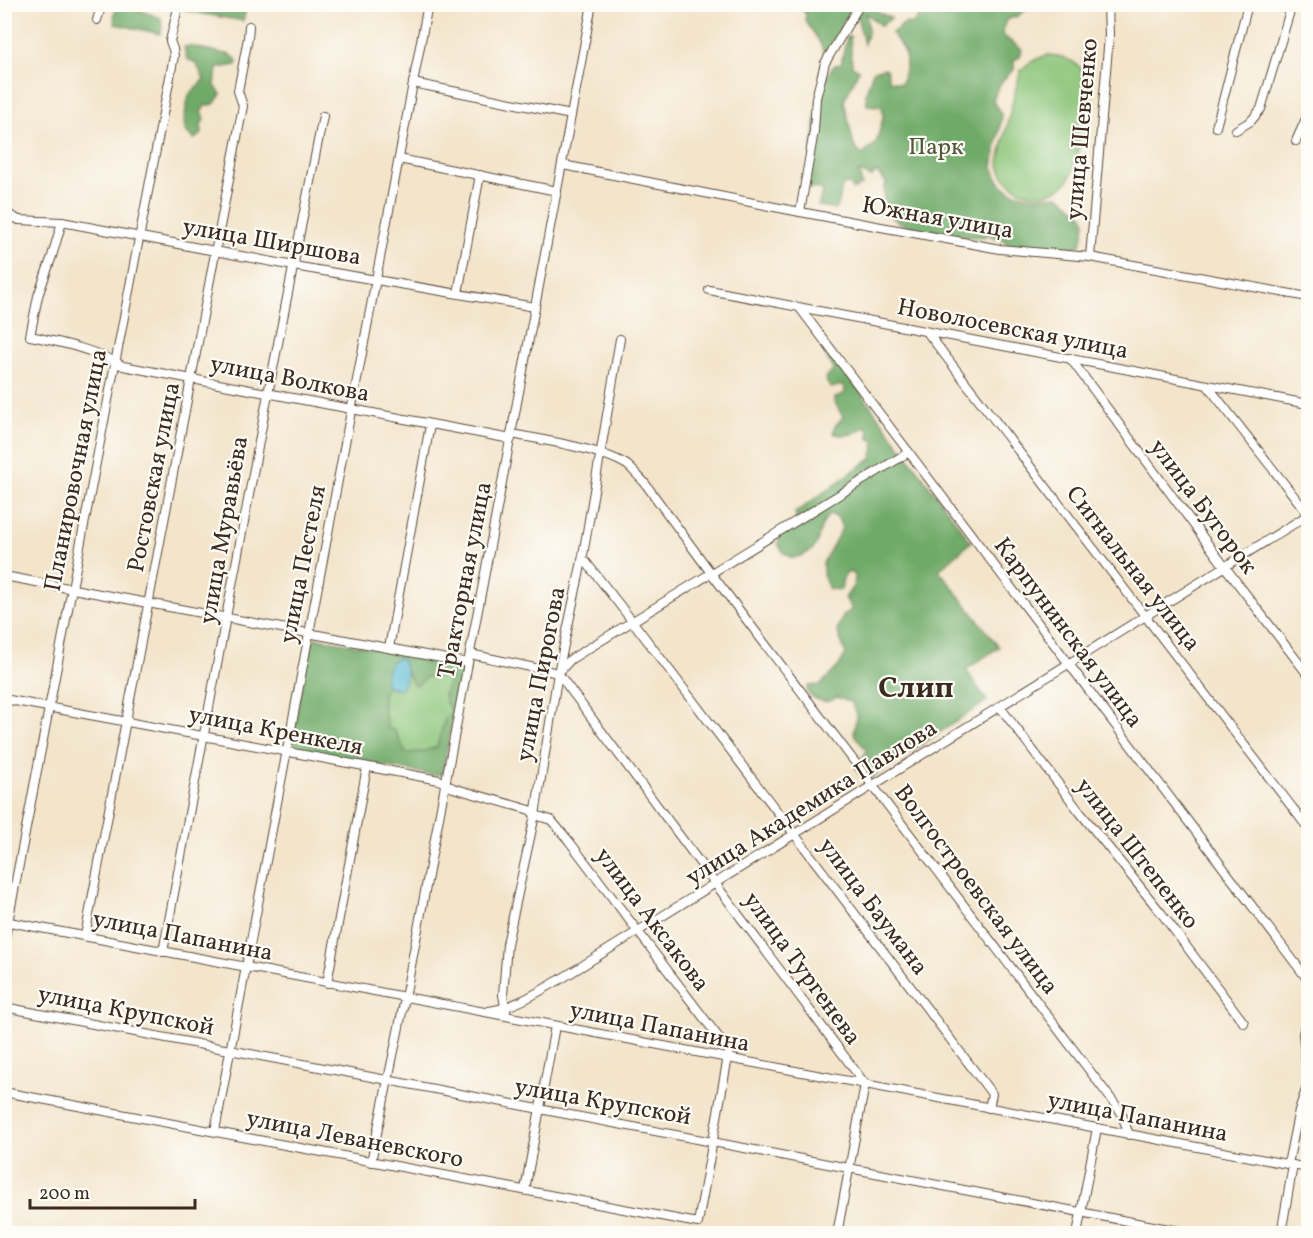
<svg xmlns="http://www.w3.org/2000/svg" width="1313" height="1238" font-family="Vollkorn,serif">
	<rect width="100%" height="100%" fill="#fdfcf7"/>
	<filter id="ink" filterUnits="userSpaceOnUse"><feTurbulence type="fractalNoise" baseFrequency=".0167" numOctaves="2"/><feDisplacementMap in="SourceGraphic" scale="12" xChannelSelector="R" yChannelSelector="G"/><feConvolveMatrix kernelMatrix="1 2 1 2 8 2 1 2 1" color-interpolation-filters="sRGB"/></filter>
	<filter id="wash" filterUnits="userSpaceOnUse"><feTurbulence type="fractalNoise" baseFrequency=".008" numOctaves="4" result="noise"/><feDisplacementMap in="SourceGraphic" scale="24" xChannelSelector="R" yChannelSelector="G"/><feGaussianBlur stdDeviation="1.35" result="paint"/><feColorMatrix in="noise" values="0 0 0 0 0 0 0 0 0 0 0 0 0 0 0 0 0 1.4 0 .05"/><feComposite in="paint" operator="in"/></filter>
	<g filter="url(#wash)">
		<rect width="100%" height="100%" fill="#f3e4ca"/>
		<g fill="#8bc478" stroke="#63774b" stroke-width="1.5">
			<path d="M1048,55C1071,55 1094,72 1091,97C1089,109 1085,121 1082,133C1078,146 1077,160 1072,173C1064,194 1036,200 1018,189C1009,184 1000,174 999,164C999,158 1018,77 1021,71C1027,62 1038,58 1048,55Z"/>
			<path d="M406,671L413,683L417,685L426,677L447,676L450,679L444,693L446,702L452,712L445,719L437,747L422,752L406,753L402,749L397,734L388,730C386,715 378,700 387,686L393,688L402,686Z"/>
		</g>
		<g fill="#70aa68" stroke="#566a43" stroke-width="1.5" fill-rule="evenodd">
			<polygon points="185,5 185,4 247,5 243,21 186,11"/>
			<polygon points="767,5 854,5 834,38 835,42 826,57 819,41 805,20 806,14 798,5"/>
			<polygon points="869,5 880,13 891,18 881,26 866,13 868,31 864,44 857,16 864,5"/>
			<path d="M919,5H1027L1029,7L1018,16L1006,20L1002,34C1008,41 1015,43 1022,50L1020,57L1014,60V70C1003,78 996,88 993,101L1002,116L993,167C999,198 1033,199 1059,195C1082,217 1091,207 1081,244L1075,248L1018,246L1007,244L1003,239L992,237L989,234L985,237C979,236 975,237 969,237C961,237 956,232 948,234C915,228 873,227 886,182L876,172L872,177L859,172L862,185L853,190L850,184L843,185C838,194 843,200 835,209L818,206L823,189L809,188V180L818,98L821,87L834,65L841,64L847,36H850L852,66L859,70L844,101L854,146L862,155L876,143L883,118L882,106L867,105L866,93L873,71L886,68L889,80L901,84C910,56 907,56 892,33L905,23L913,24L918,18Z"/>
			<polygon points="128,6 161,18 162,26 161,34 115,24 114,15 116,8"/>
			<polygon points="189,46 231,55 236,59 237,65 217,68 215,86 221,94 214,104 205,106 201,112 205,119 201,124 202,134 194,139 185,131 184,119 189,95 204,79 196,63 187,59 184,47"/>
			<path d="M827,347L971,542L939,570L999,647L966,670L987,701L871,778L860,763L861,758L866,753V749C850,731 853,736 857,715L851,702L836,697C828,706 814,700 807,692L808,686L820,685L839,666L846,654L837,630L843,616L852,609L845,598L854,585L855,575L848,572L843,578L841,590L829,589L823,575V563L842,528L838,518L830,514C811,532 829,551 792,558L784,553L778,544L780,534L797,522L795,513L866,462L873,458L872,454L875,445V441L869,439V431L866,426C853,434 848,438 833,433L835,426L843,417L834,401L835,398L844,394L845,389L843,385L831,388L827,383L826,377L833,371C833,360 820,358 827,347Z"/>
			<path d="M317,638L461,664L463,669L442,774L433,775L296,750L292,747V738L310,643L312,639ZM407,672L413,683L417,685L426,677L447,676L450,679L444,693L446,702L452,712L445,719L437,747L422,752L406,753L394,730L388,729C385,715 378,699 387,686L401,689Z"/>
		</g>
		<path fill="#54b9d3" stroke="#487278" stroke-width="1.5" d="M400,657C408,671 408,674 401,689L387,686L385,683C386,669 388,663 400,657Z"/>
	</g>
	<g filter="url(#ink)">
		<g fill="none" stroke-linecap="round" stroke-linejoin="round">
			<g stroke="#574638" stroke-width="10">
				<g id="minor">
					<polyline points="97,20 102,4"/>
					<polyline points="413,83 571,115"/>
					<polyline points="1216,127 1248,4"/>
					<polyline points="1236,130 1251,121 1261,109 1292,4"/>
					<polyline points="1296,141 1308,114"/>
					<polyline points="399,159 557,191"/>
					<polyline points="563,165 800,212 1000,249 1090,257 1308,297"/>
					<polyline points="4,212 19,220 62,222 294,266 535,307"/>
					<polyline points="800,212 814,131 816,98 825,63 860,4"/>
					<path d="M62,222L52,256L38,296L30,336C63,343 93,349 123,366L511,439"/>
					<polyline points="1090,257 1109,36 1108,4"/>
					<polyline points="709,290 1308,404"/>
					<polyline points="458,293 480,175"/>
					<polyline points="799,307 1308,980"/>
					<polyline points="927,332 1308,828"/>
					<polyline points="1070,358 1225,567 1308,675"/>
					<polyline points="1207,385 1308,514"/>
					<path d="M512,434C542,440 603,449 627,465C633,470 638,476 644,482L711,573L1121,1112L1129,1135"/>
					<polyline points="582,561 586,562 633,622 992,1094 989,1108"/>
					<polyline points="4,576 468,663"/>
					<polyline points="389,648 430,425"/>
					<polyline points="470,654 558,673"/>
					<polyline points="559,672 571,659 909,452"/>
					<polyline points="558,673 865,1084 837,1234"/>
					<polyline points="4,699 439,780 453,788 530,810 535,815 551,820 569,841 729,1051 698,1223 4,1092"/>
					<polyline points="1000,707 1079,811 1162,914 1244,1023"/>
					<polyline points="4,921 1308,1168"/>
					<polyline points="85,936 243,106 238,91 248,38 249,26"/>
					<polyline points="4,943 174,56 173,49 170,41 179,4"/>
					<polyline points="163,952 268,394 323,116"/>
					<polyline points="327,983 367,767"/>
					<polyline points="4,1007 1195,1234"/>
					<path d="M489,1011C516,1007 538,992 561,979L1308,515"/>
					<polyline points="506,1012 503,995 507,944 535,815 558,673 582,561 620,339"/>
					<polyline points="215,1131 428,4"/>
					<polyline points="371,1162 405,998 592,4"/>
					<polyline points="1288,1164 1299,1110 1308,1084 1303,1034 1308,1013"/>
					<polyline points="525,1190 555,1026"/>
					<polyline points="1077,1234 1097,1128"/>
					<polyline points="1281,1234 1293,1165"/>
				</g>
			</g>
			<use href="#minor" stroke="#fff" stroke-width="8"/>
		</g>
	</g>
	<g text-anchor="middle" stroke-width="4.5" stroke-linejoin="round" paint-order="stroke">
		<g font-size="24" fill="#3b2a1e" stroke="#fdfcf7">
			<text transform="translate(1081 129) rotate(-85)" y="8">улица Шевченко</text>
			<text transform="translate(938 217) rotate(10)" y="8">Южная улица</text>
			<text transform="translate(272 241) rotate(10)" y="8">улица Ширшова</text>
			<text transform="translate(1013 328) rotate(11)" y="8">Новолосевская улица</text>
			<text transform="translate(290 378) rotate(11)" y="8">улица Волкова</text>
			<text transform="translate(75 470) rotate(-79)" y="8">Планировочная улица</text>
			<text transform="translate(153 477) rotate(-79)" y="8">Ростовская улица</text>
			<text transform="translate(1204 506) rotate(53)" y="8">улица Бугорок</text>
			<text transform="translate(223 530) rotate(-80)" y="8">улица Муравьёва</text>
			<text transform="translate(302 564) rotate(-79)" y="8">улица Пестеля</text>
			<text transform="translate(1134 568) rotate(52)" y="8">Сигнальная улица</text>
			<text transform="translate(464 580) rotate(-79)" y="8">Тракторная улица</text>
			<text transform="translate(1069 632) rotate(53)" y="8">Карпунинская улица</text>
			<text transform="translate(540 674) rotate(-79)" y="8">улица Пирогова</text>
			<text transform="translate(276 730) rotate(11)" y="8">улица Кренкеля</text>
			<text transform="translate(811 802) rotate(-32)" y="8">улица Академика Павлова</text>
			<text transform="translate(1138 853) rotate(52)" y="8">улица Штепенко</text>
			<text transform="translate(977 889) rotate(53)" y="8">Волгостроевская улица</text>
			<text transform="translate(874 906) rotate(53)" y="8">улица Баумана</text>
			<text transform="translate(653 919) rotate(53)" y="8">улица Аксакова</text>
			<text transform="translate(183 935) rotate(11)" y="8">улица Папанина</text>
			<text transform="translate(803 968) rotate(54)" y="8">улица Тургенева</text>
			<text transform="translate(126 1010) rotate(11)" y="8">улица Крупской</text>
			<text transform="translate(660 1026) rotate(11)" y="8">улица Папанина</text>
			<text transform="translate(603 1101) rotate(10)" y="8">улица Крупской</text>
			<text transform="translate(1138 1116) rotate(11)" y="8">улица Папанина</text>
			<text transform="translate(355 1138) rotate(11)" y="8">улица Леваневского</text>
		</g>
		<g font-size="24" fill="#535839" stroke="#fdfcf7">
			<text x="936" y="154">Парк</text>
		</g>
		<g font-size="30" font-weight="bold" fill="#3b2a1e" stroke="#fdfcf7">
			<text x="916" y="697">Слип</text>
		</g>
	</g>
	<rect width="1313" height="1238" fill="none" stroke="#fdfcf7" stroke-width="24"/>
	<path d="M30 1199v9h165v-9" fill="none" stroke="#3b2a1e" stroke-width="3"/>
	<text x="39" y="1199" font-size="18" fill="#3b2a1e" stroke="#fdfcf7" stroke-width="4.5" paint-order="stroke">200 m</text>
</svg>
